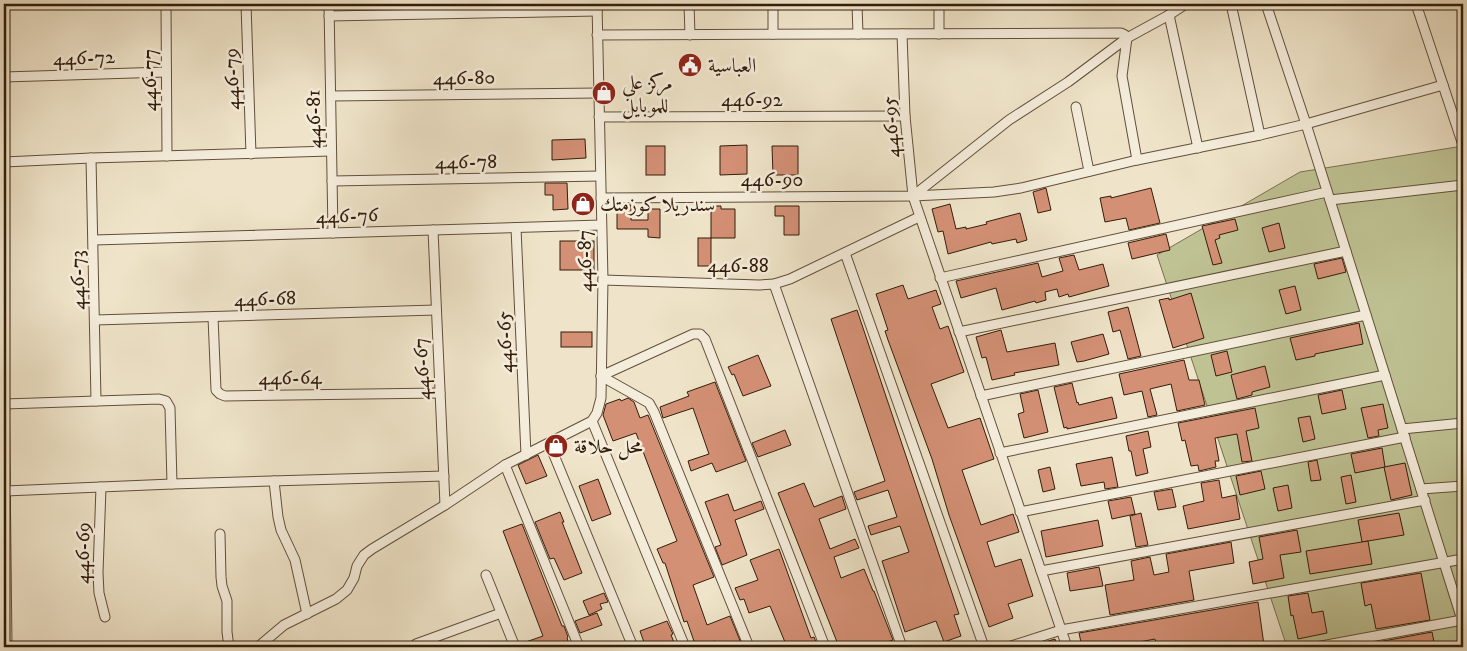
<svg xmlns="http://www.w3.org/2000/svg" width="1467" height="651" font-family="'IM FELL DW Pica',Amiri,serif">
	<rect width="100%" height="100%" fill="#efe4c9"/>
	<filter id="stains"><feTurbulence type="fractalNoise" baseFrequency=".004" numOctaves="4"/><feColorMatrix values="0 0 0 0 .2 0 0 0 0 .09 0 0 0 0 .02 0 0 0 .5 -.17"/></filter>
	<radialGradient id="worn" r=".72"><stop offset=".6" stop-color="#630" stop-opacity="0"/><stop offset="1" stop-color="#630" stop-opacity=".3"/></radialGradient>
	<polygon fill="#bfc293" stroke="#79704f" points="1463,146 1463,647 1287,647 1157,255 1300,172"/>
	<g fill="#d49075" stroke="#331d0b">
		<polygon points="585,139 586,158 552,160 552,140"/>
		<polygon points="747,145 747,174 720,175 720,146"/>
		<rect x="646" y="146" width="19" height="29"/>
		<polygon points="772,146 798,146 798,175 773,175"/>
		<polygon points="545,183 567,183 568,209 553,210 553,195 545,195"/>
		<polygon points="1046,188 1051,210 1038,213 1033,192"/>
		<polygon points="1151,188 1160,223 1129,230 1126,218 1105,222 1100,198 1111,196 1111,198"/>
		<polygon points="950,204 956,229 966,227 966,229 987,224 986,222 1020,213 1027,240 1017,243 1016,239 992,244 991,242 948,254 943,231 938,232 932,209"/>
		<polygon points="617,205 631,205 631,220 648,220 648,209 660,209 660,238 648,237 648,229 617,229"/>
		<polygon points="711,206 721,206 721,209 735,209 735,238 711,238"/>
		<polygon points="775,206 799,206 799,235 784,235 784,216 775,216"/>
		<polygon points="1235,219 1238,230 1219,235 1220,238 1215,240 1222,263 1213,265 1202,226"/>
		<polygon points="1279,223 1285,248 1269,252 1262,228"/>
		<polygon points="1166,234 1170,250 1132,259 1128,243"/>
		<rect x="698" y="238" width="13" height="28"/>
		<rect x="560" y="241" width="34" height="29"/>
		<polygon points="1074,255 1079,270 1103,264 1109,286 1069,297 1068,294 1059,297 1057,289 1045,292 1046,300 1036,303 1035,301 1002,310 996,288 961,298 956,281 1038,263 1042,277 1063,271 1059,258"/>
		<polygon points="1342,258 1346,272 1318,279 1314,264"/>
		<polygon points="903,285 908,299 936,290 941,304 932,307 940,329 948,326 964,372 931,384 948,428 980,418 994,459 962,470 981,525 1013,514 1019,532 987,542 995,567 1021,559 1033,596 1008,604 1013,618 989,627 949,515 932,459 888,340 885,331 888,330 876,294"/>
		<polygon points="1295,286 1301,310 1286,314 1279,290"/>
		<polygon points="1191,293 1204,338 1173,348 1159,300 1169,298 1169,300"/>
		<polygon points="1128,307 1141,356 1128,359 1120,330 1113,332 1108,312"/>
		<polygon points="857,310 959,614 954,615 961,636 944,642 936,621 905,632 882,561 909,552 900,526 871,535 868,526 897,517 888,490 857,500 854,492 885,481 831,319"/>
		<polygon points="1359,323 1363,344 1315,354 1315,356 1296,360 1290,338"/>
		<polygon points="1001,330 1007,352 1055,343 1059,365 1014,373 1015,375 992,380 986,357 982,358 976,337"/>
		<rect x="561" y="332" width="31" height="15"/>
		<polygon points="1103,334 1109,354 1084,361 1077,362 1071,342"/>
		<polygon points="1227,351 1232,372 1216,376 1211,355"/>
		<polygon points="758,355 771,386 743,396 734,374 732,375 728,367"/>
		<polygon points="1184,360 1189,380 1199,380 1205,405 1177,411 1171,384 1150,389 1157,415 1148,417 1142,391 1124,395 1119,374"/>
		<polygon points="1265,366 1270,387 1252,392 1252,395 1237,399 1231,375"/>
		<polygon points="715,382 746,461 716,472 712,463 691,471 688,461 709,454 693,408 663,418 660,407 689,396 687,392"/>
		<polygon points="1072,383 1077,403 1078,402 1079,405 1112,397 1117,418 1067,429 1067,427 1064,428 1054,387"/>
		<polygon points="1038,390 1048,432 1024,438 1018,414 1024,412 1020,394"/>
		<polygon points="1342,390 1346,409 1322,414 1318,395"/>
		<polygon points="628,398 634,402 640,418 648,415 714,577 693,585 707,625 730,616 741,643 729,647 717,647 715,641 696,647 687,621 684,622 665,563 663,563 657,549 677,541 636,433 613,441 603,415 606,404 620,399 621,401"/>
		<polygon points="1383,404 1388,428 1378,430 1379,436 1368,438 1361,408"/>
		<polygon points="1255,408 1259,428 1246,431 1252,461 1242,462 1237,434 1215,438 1219,461 1215,461 1216,467 1199,471 1198,465 1191,466 1185,440 1182,441 1178,423"/>
		<polygon points="1310,416 1315,439 1303,442 1298,418"/>
		<polygon points="785,430 791,445 758,457 752,443"/>
		<polygon points="1148,431 1151,447 1143,449 1148,473 1136,476 1131,451 1129,451 1126,436"/>
		<polygon points="1382,448 1385,467 1355,473 1351,454"/>
		<polygon points="538,455 547,476 526,484 518,465"/>
		<polygon points="1112,457 1118,487 1105,489 1104,482 1081,486 1076,464"/>
		<polygon points="1317,460 1321,480 1311,481 1308,462"/>
		<polygon points="1405,463 1412,495 1391,500 1384,467"/>
		<polygon points="1050,467 1055,489 1043,492 1038,470"/>
		<polygon points="1261,471 1265,489 1240,495 1236,476"/>
		<polygon points="1351,475 1356,502 1346,504 1341,477"/>
		<polygon points="598,479 611,514 592,521 579,486"/>
		<polygon points="1219,480 1222,498 1236,495 1240,519 1188,529 1183,506 1204,501 1201,483"/>
		<polygon points="804,483 814,507 842,496 846,509 819,519 830,549 855,539 859,548 834,557 841,578 864,569 873,591 874,591 893,640 882,644 884,647 839,647 778,493"/>
		<polygon points="1288,485 1292,508 1278,511 1273,488"/>
		<polygon points="1172,489 1176,507 1158,510 1154,492"/>
		<polygon points="728,494 734,511 761,501 764,509 735,520 747,555 722,565 715,547 721,545 705,502"/>
		<polygon points="1131,497 1135,514 1112,519 1108,501"/>
		<polygon points="560,512 564,522 562,522 582,573 564,580 554,558 550,559 535,522"/>
		<polygon points="1141,513 1148,545 1136,547 1130,516"/>
		<polygon points="1399,513 1404,535 1362,542 1358,520"/>
		<polygon points="1098,520 1103,546 1046,557 1041,531"/>
		<polygon points="522,524 562,626 564,626 568,637 567,638 570,647 521,647 520,644 543,636 503,531"/>
		<polygon points="1297,530 1301,552 1280,555 1284,578 1253,584 1249,562 1263,559 1259,537"/>
		<polygon points="1368,541 1372,564 1310,574 1306,551"/>
		<polygon points="1231,542 1234,563 1189,571 1194,600 1110,615 1105,585 1134,580 1131,561 1150,557 1154,575 1169,572 1166,554"/>
		<polygon points="779,549 811,638 814,637 818,647 787,647 770,606 749,613 744,599 740,600 735,588 758,580 750,560"/>
		<polygon points="1099,567 1103,586 1070,591 1067,573"/>
		<polygon points="1421,573 1430,620 1376,629 1371,604 1365,606 1361,583"/>
		<polygon points="604,593 608,602 600,604 602,609 589,615 583,601"/>
		<polygon points="1308,593 1312,613 1323,611 1327,633 1298,639 1293,615 1291,616 1288,596"/>
		<polygon points="1258,602 1264,645 1249,647 1157,647 1155,639 1129,644 1129,647 1082,647 1079,633"/>
		<polygon points="597,613 602,625 580,633 575,621"/>
		<polygon points="667,621 673,634 671,635 676,647 649,647 648,644 645,645 640,631"/>
		<polygon points="1432,632 1435,647 1362,647 1362,645"/>
		<polygon points="1055,639 1058,647 1028,647"/>
	</g>
	<g fill="none" stroke-linecap="round" stroke-linejoin="round">
		<g stroke="#624f3a" stroke-width="11">
			<g id="minor">
				<polyline points="166,4 167,156"/>
				<polyline points="246,4 251,154"/>
				<polyline points="329,4 333,233"/>
				<polyline points="689,4 690,35"/>
				<polyline points="773,4 773,34"/>
				<polyline points="857,4 858,34"/>
				<polyline points="939,4 939,34"/>
				<polyline points="1231,4 1260,135"/>
				<polyline points="1266,4 1306,124 1463,623"/>
				<polyline points="1416,4 1463,145"/>
				<polyline points="1169,15 1198,148"/>
				<polyline points="329,16 597,11"/>
				<polyline points="902,34 905,116 913,196 1067,647"/>
				<polyline points="597,35 1121,33 1125,35 1127,38 1122,76 1137,160"/>
				<polyline points="4,77 166,72"/>
				<polyline points="331,96 599,93"/>
				<polyline points="1076,107 1089,171"/>
				<polyline points="599,117 905,116"/>
				<polyline points="91,158 96,401"/>
				<polyline points="4,162 91,158 331,151"/>
				<polyline points="332,181 600,176"/>
				<polyline points="913,196 1009,120 1068,82 1127,38 1169,15 1186,4"/>
				<polyline points="601,198 913,196 994,192 1021,188 1137,160 1260,135 1306,124 1443,85"/>
				<polyline points="1330,200 1463,185"/>
				<polyline points="516,228 526,455"/>
				<polyline points="433,230 445,505"/>
				<polyline points="94,240 601,225"/>
				<polyline points="845,253 984,647"/>
				<polyline points="940,278 1327,192"/>
				<polyline points="603,280 759,285 774,284 790,279 919,217"/>
				<polyline points="774,284 902,647"/>
				<polyline points="213,317 216,390 220,394 225,396 440,393"/>
				<polyline points="95,320 436,310"/>
				<polyline points="959,332 1346,251"/>
				<polyline points="4,373 7,647"/>
				<polyline points="601,376 693,334 700,334 705,339 825,647"/>
				<polyline points="601,376 649,403 654,412 749,647"/>
				<polyline points="981,396 1366,315"/>
				<polyline points="4,404 159,399 166,401 170,408 172,484"/>
				<polyline points="592,421 685,647"/>
				<polyline points="1402,429 1463,423"/>
				<polyline points="549,443 633,647"/>
				<polyline points="1000,453 1385,375"/>
				<polyline points="505,465 579,647"/>
				<polyline points="274,481 278,517 281,530 295,560 307,614"/>
				<polyline points="101,487 98,573 99,593 105,617"/>
				<polyline points="1421,489 1463,486"/>
				<polyline points="5,491 172,484 444,476"/>
				<polyline points="1020,512 1405,437"/>
				<polyline points="220,534 221,577 222,586 227,601 227,632 229,647"/>
				<polyline points="1041,571 1425,500"/>
				<polyline points="486,575 515,647"/>
				<polyline points="416,644 501,613"/>
				<polyline points="258,647 284,625 336,599 347,590 354,578 357,566 364,555 372,549 445,505 505,465 592,421 597,413 601,398 602,337 603,280 597,4"/>
				<polyline points="1008,647 1061,630 1463,559"/>
				<polyline points="1316,647 1462,620"/>
			</g>
		</g>
		<use href="#minor" stroke="#f5eddc" stroke-width="9"/>
	</g>
	<defs>
		<g id="civic-disc" transform="scale(1.25)"><circle r="9.5" fill="#8f2418" stroke="#f5eddc"/><path d="M-.6-6.5H3V-4.5H.6V-3L4-1V1h2V6H-6V1h2V-1L-.6-3ZM-1.2 2.5V6h2.4V2.5Z" fill="#fff"/></g>
		<g id="shop-disc" transform="scale(1.25)"><circle r="9.5" fill="#8f2418" stroke="#f5eddc"/><path d="M-5-2.5h2.3a2.7 3.5 0 0 1 5.4 0H5L5.5 6h-11ZM-1.5-2.5h3a1.5 2.3 0 0 0-3 0Z" fill="#fff"/></g>
	</defs>
	<g fill-rule="evenodd">
		<use href="#civic-disc" x="690" y="65"/>
		<use href="#shop-disc" x="604" y="93"/>
		<use href="#shop-disc" x="583" y="204"/>
		<use href="#shop-disc" x="556" y="446"/>
	</g>
	<g text-anchor="middle" stroke-width="5" stroke-linejoin="round" paint-order="stroke">
		<g font-size="20" fill="#331d0b" stroke="#f5eddc">
			<text transform="translate(84 57) rotate(-2)" y="7">446-72</text>
			<text transform="translate(464 77) rotate(-1)" y="7">446-80</text>
			<text transform="translate(231 79) rotate(-92)" y="7">446-79</text>
			<text transform="translate(149 80) rotate(-90)" y="7">446-77</text>
			<text x="752" y="106">446-92</text>
			<text transform="translate(313 119) rotate(-91)" y="7">446-81</text>
			<text transform="translate(890 127) rotate(-94)" y="7">446-95</text>
			<text transform="translate(466 161) rotate(-1)" y="7">446-78</text>
			<text x="772" y="186">446-90</text>
			<text transform="translate(347 215) rotate(-2)" y="7">446-76</text>
			<text transform="translate(584 261) rotate(-91)" y="7">446-87</text>
			<text x="738" y="272">446-88</text>
			<text transform="translate(77 280) rotate(-91)" y="7">446-73</text>
			<text transform="translate(265 298) rotate(-2)" y="7">446-68</text>
			<text transform="translate(504 342) rotate(-92)" y="7">446-65</text>
			<text transform="translate(421 369) rotate(-93)" y="7">446-67</text>
			<text transform="translate(290 377) rotate(-1)" y="7">446-64</text>
			<text transform="translate(82 553) rotate(-89)" y="7">446-69</text>
		</g>
		<g font-size="20" fill="#331d0b" stroke="#f5eddc" text-anchor="start">
			<text x="708" y="72">العباسية</text>
			<text x="622" y="89">مركز علي<tspan x="622" dy="23">للموبايل</tspan></text>
			<text x="600" y="211">سندريلا كوزمتك</text>
			<text x="574" y="453">محل حلاقة</text>
		</g>
	</g>
	<rect width="1467" height="651" fill="none" stroke="#efe4c9" stroke-width="20"/>
	<rect x="5" y="5" width="1457" height="641" fill="none" stroke="#331d0b" stroke-width="2.5"/>
	<rect x="10" y="10" width="1447" height="631" fill="none" stroke="#331d0b"/>
	<rect width="100%" height="100%" filter="url(#stains)"/>
	<rect width="100%" height="100%" fill="url(#worn)"/>
</svg>
